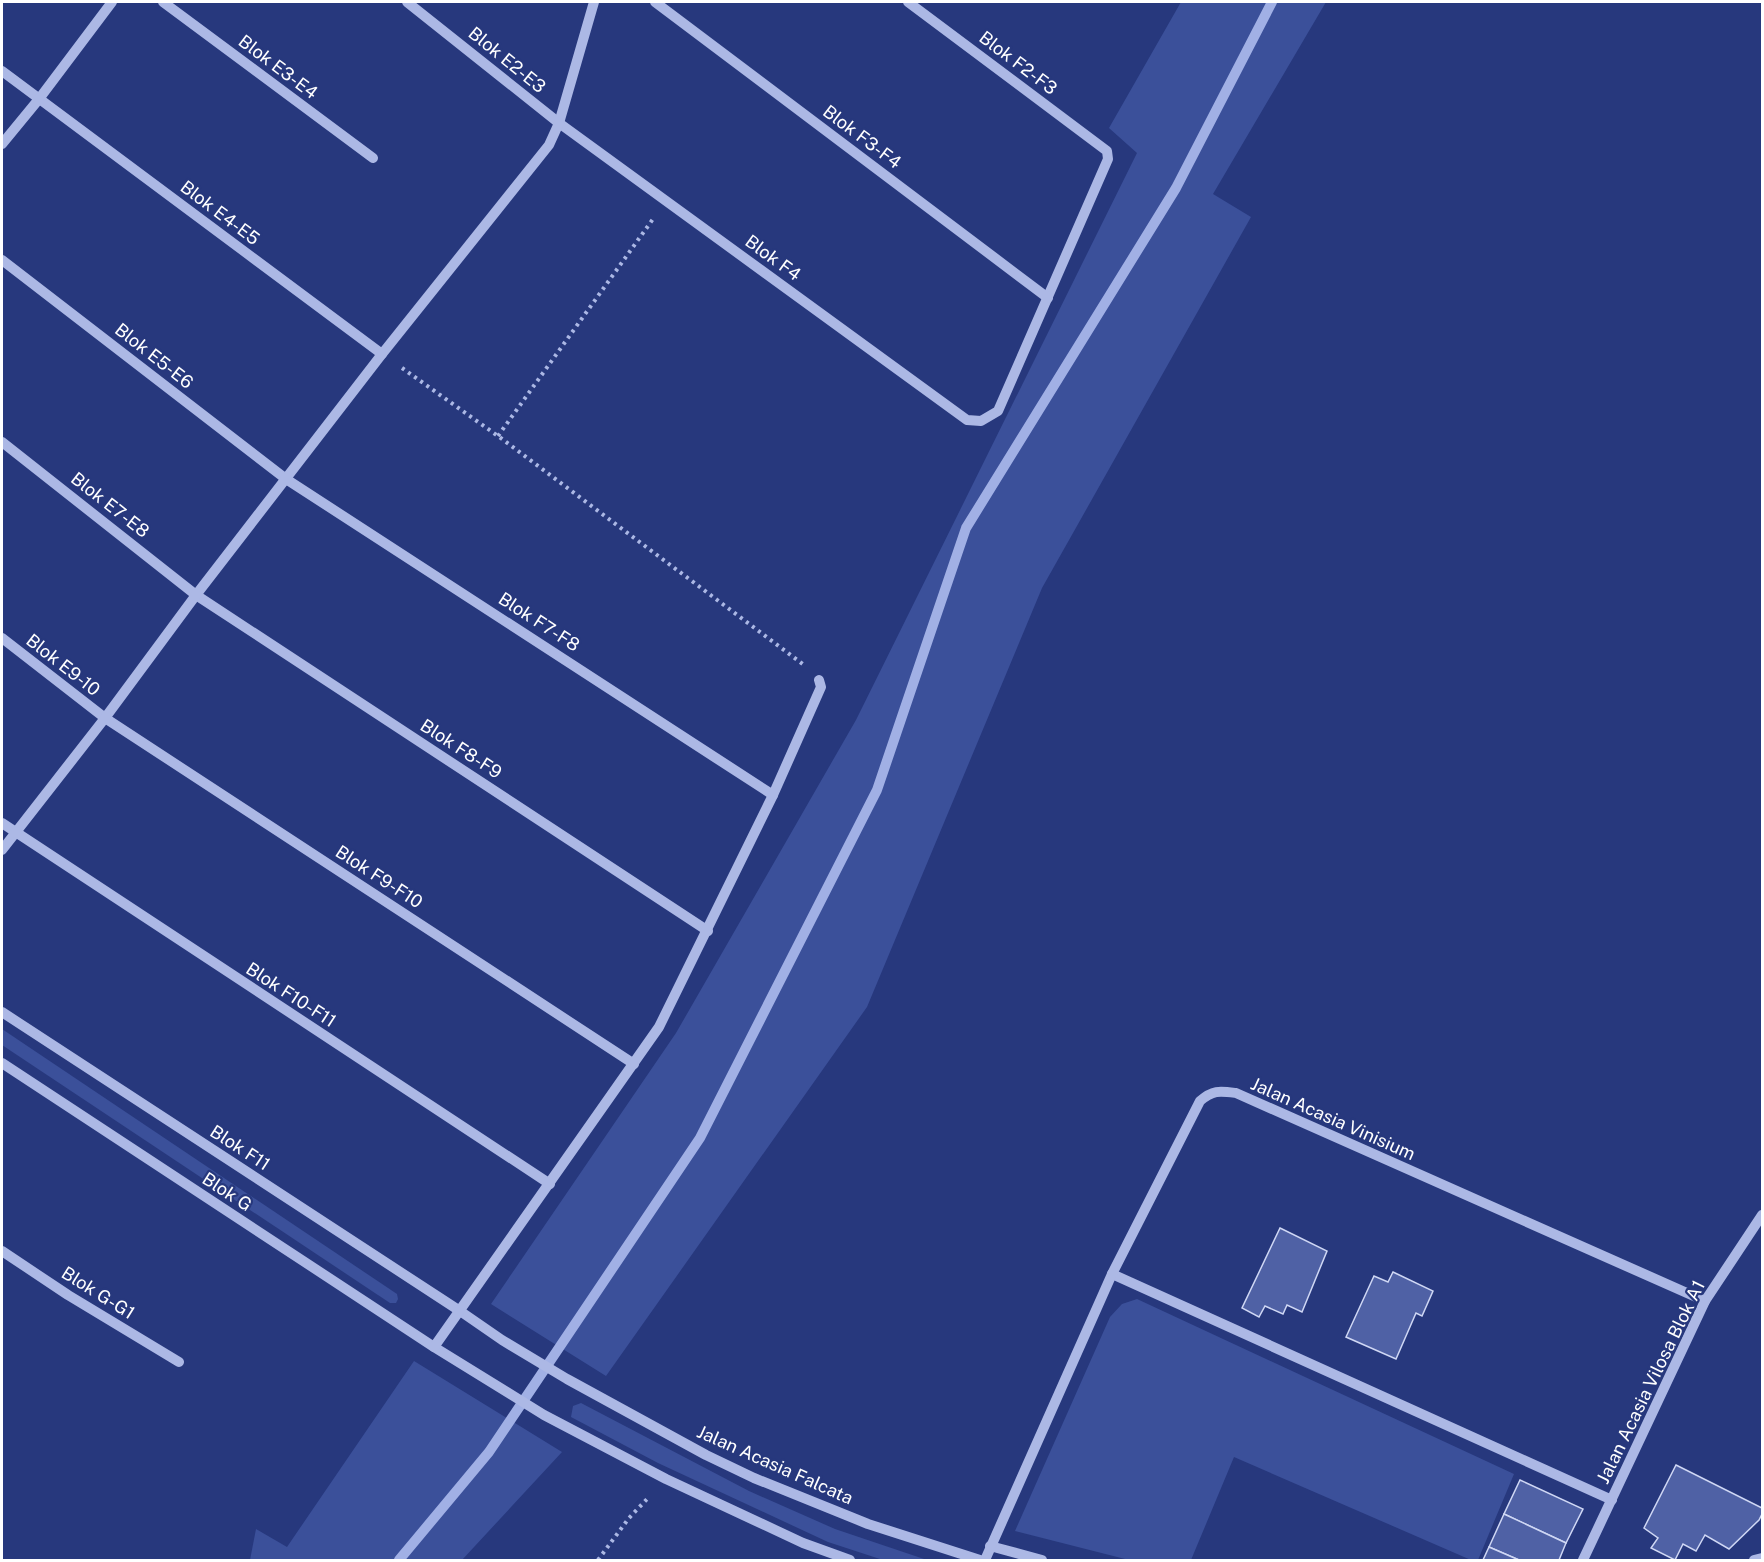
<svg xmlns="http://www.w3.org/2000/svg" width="1764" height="1562" font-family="'Public Sans',sans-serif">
	<rect width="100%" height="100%" fill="#27387d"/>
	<g fill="#3b509a">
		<polygon points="1181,2 1326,2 1213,194 1251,217 1042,588 867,1007 606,1376 491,1304 676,1033 856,720 1137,153 1109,128"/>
		<polygon points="2,1029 397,1294 398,1299 396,1303 390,1303 2,1045"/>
		<polygon points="1137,1299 1514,1474 1478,1560 1471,1560 1234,1457 1191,1560 1129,1560 1015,1531 1110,1317 1122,1304"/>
		<polygon points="414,1361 562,1452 462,1560 250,1560 256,1529 287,1547"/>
		<polygon points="581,1403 749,1491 835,1529 927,1560 883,1560 828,1542 658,1463 571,1417 573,1406"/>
	</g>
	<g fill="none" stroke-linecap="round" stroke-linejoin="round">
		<polyline stroke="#a1b0e5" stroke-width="10" points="399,1560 489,1452 700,1138 877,790 966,528 1176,188 1272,2"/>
	</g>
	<g fill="#4f61a5" stroke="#cfd7f4" stroke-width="1.5">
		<polygon points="1280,1228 1327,1251 1302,1312 1287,1305 1283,1314 1265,1306 1259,1317 1242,1308"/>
		<polygon points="1393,1272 1433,1291 1422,1316 1416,1313 1396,1359 1346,1337 1374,1276 1388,1282"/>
		<polygon points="1676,1465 1762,1508 1762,1514 1759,1520 1729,1549 1705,1535 1696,1551 1683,1544 1675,1560 1651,1548 1658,1538 1644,1528"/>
		<polygon points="1520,1480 1583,1509 1566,1543 1504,1514"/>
		<polygon points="1504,1514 1566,1543 1559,1560 1519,1560 1489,1547"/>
		<polygon points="1489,1547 1519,1560 1483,1560"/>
	</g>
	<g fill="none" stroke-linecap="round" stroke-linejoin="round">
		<g stroke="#acb8e5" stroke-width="4" stroke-dasharray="3 4.5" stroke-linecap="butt">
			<polyline points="402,368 498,436 804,665"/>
			<polyline points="498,436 653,219"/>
			<polyline points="598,1560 629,1518 649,1497"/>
		</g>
		<g stroke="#acb8e5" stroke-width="10">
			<polyline points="163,2 373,158"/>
			<polyline points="407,2 559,123 967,420 981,421 998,411 1108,159 1107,151 908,2"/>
			<polyline points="655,2 1048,298"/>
			<polyline points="2,71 382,354"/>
			<polyline points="2,144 39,99 112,2"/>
			<polyline points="2,260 286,479 773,795"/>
			<polyline points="2,442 196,595 708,931"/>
			<polyline points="2,638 105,718 634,1064"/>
			<polyline points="2,823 550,1184"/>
			<polyline points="2,850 105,718 196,595 382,354 549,145 559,123 594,2"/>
			<polyline points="2,1012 460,1311 502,1340 567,1379 706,1455 754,1478 868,1524 980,1560"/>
			<polyline points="2,1063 434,1347 544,1415 666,1479 803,1543 850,1560"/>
			<polyline points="2,1251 68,1295 179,1362"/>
			<polyline points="1112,1274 1612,1500"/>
			<polyline points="434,1347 659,1027 773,795 821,687 819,680"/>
			<polyline points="990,1546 1042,1560"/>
			<path d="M985,1560L1112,1274L1200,1101C1213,1090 1219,1091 1236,1093L1705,1301"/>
			<polyline points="1583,1560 1705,1301 1762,1215"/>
			<polyline points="1754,1560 1762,1558"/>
		</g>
	</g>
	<g text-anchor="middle" stroke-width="4.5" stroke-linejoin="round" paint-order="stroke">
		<g font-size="18" fill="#fff" stroke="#27387d">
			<text transform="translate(507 60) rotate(39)" y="6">Blok E2-E3</text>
			<text transform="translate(1018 63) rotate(37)" y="6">Blok F2-F3</text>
			<text transform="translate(278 67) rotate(37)" y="6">Blok E3-E4</text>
			<text transform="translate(862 137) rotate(37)" y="6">Blok F3-F4</text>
			<text transform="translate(220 213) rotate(37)" y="6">Blok E4-E5</text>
			<text transform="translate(773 258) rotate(36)" y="6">Blok F4</text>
			<text transform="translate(154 356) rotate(38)" y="6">Blok E5-E6</text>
			<text transform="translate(110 505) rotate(38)" y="6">Blok E7-E8</text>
			<text transform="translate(539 622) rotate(33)" y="6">Blok F7-F8</text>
			<text transform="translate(63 665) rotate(38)" y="6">Blok E9-10</text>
			<text transform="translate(461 749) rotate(33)" y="6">Blok F8-F9</text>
			<text transform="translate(379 877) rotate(33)" y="6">Blok F9-F10</text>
			<text transform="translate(291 995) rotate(33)" y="6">Blok F10-F11</text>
			<text transform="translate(1333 1119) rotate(24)" y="6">Jalan Acasia Vinisium</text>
			<text transform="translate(240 1148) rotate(33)" y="6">Blok F11</text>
			<text transform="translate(227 1192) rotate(33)" y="6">Blok G</text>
			<text transform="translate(98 1293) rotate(32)" y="6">Blok G-G1</text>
			<text transform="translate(1651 1382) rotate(-64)" y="6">Jalan Acasia Vilosa Blok A1</text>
			<text transform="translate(775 1465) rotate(24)" y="6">Jalan Acasia Falcata</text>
		</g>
	</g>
	<rect width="1764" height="1562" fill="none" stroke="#ffffff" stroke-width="6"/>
</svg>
